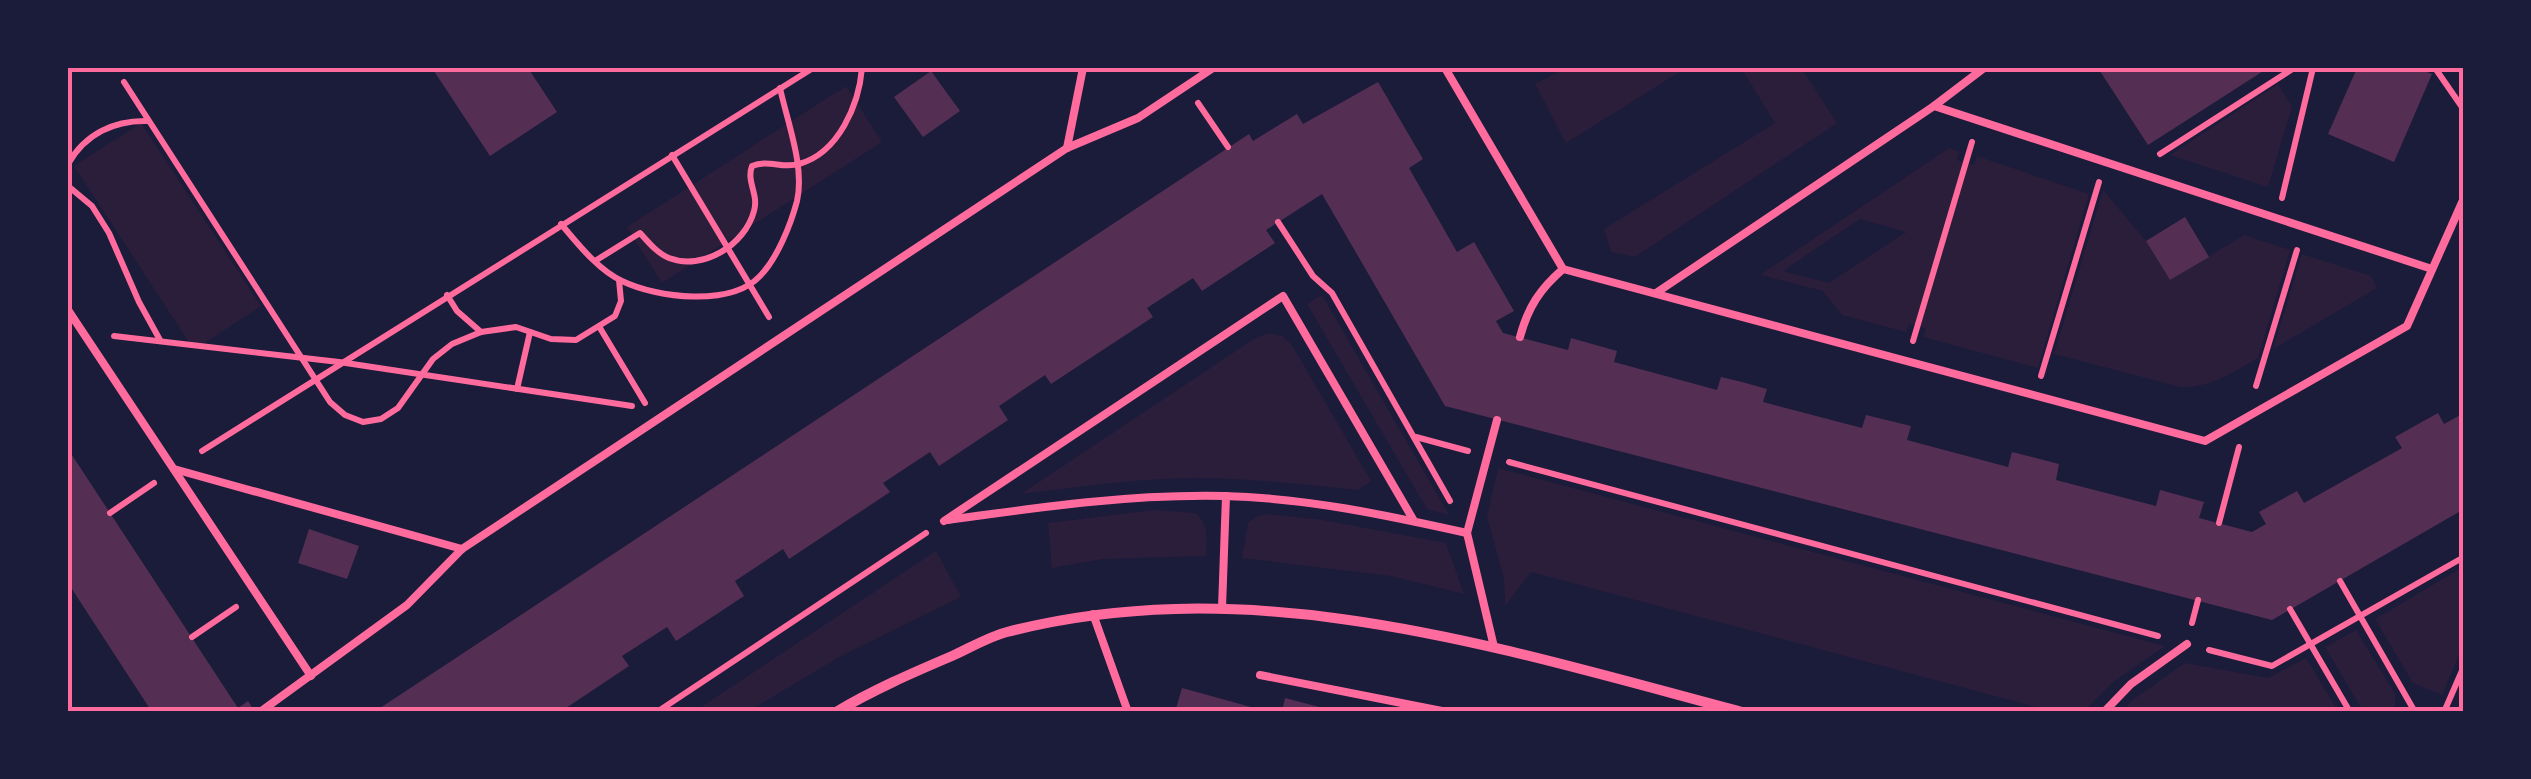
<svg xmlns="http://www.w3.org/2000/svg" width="2531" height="779" font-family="Spectral,serif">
	<rect width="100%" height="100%" fill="#1b1b3a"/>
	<g fill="#2a1e3b" fill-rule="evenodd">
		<polygon points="1566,68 1686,68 1566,143 1535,84"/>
		<polygon points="1741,68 1809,68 1804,72 1837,123 1635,257 1611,252 1604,229 1775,123"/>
		<polygon points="2278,84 2292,107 2268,187 2170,155"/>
		<polygon points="846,86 882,142 662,283 627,227"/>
		<polygon points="141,123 261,306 194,350 74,166"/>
		<path d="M1949,148L1959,151L1957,160L1974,165L1977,156L2089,194L2038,368L1923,337L1926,329L1909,324L1906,332L1842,315L1823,291L1760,275ZM1860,219L1906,232L1829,283L1783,271Z"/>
		<path d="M2103,190L2146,241L2170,280L2244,235L2290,250L2258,358C2232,373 2211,388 2180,387L2054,354Z"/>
		<polygon points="2302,254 2371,276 2377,288 2273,349"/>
		<polygon points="1322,295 1449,515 1427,509 1307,304"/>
		<path d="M1269,333L1282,336L1292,345L1371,481L1358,490C1302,484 1246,478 1189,478C1132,479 1077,487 1021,494L1257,337Z"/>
		<polygon points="1498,468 2165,646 2113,682 2084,711 2051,711 1531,572 1505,606 1504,579 1487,517"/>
		<path d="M1153,510L1196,513C1209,526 1207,539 1206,556L1103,559L1052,568L1048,523Z"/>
		<polygon points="1268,514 1323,520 1446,543 1464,594 1391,576 1242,558 1248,523 1257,516"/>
		<polygon points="936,551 961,597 841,656 749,711 695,711"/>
		<polygon points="2463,567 2463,645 2442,695 2413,683 2375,619"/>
		<polygon points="2356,630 2395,694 2395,706 2390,711 2363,711 2325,647"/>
		<polygon points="2306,658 2338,711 2123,711 2131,701 2185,663 2268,678"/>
	</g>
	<g fill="#542f53">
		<polygon points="432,68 528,68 557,112 490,156"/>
		<polygon points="2098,68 2268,68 2148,145"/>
		<polygon points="2357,68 2416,68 2432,74 2394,162 2328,134"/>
		<polygon points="931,71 960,111 923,137 894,97"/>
		<polygon points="1378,82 1423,159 1409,168 1457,252 1474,242 1514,311 1496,321 1503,333 1568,350 1571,338 1617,351 1614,362 1717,390 1721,377 1742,382 1767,389 1763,402 1862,428 1866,415 1911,426 1907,440 2008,467 2012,452 2059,464 2056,480 2156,506 2160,490 2204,502 2199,518 2252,532 2266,524 2259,512 2297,491 2304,503 2402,448 2395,437 2438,413 2444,424 2464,413 2464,509 2272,620 1445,406 1322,194 1266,230 1275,243 1202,291 1193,278 1147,308 1153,317 1051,384 1045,375 999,406 1008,420 939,466 930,452 883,483 890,492 789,559 783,549 735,581 744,596 676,641 667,627 622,656 629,666 560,712 374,712 1249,134 1253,141 1297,114 1303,124"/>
		<polygon points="2185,217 2209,257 2170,280 2146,241"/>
		<polygon points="68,449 238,708 248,701 255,712 152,712 68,583"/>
		<polygon points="309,529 359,546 347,579 298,563"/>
		<polygon points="1182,688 1251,707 1250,712 1175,712"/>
		<polygon points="1285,698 1331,710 1331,712 1282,712"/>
	</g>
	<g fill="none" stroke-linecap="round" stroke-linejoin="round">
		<g stroke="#ff6b9d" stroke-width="6">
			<polyline points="2435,68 2464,110"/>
			<polyline points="124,82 330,402 345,415 363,422 381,419 398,408 433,359 452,344 481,332 516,327 551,339 576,340 615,316 621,301 619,280"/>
			<polyline points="1198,103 1228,147"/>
			<polyline points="2160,154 2294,68"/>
			<polyline points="672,155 769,317"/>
			<path d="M68,164C85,134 114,120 148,121"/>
			<polyline points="68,186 92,206 109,233 139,302 160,340"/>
			<polyline points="2282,198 2313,68"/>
			<polyline points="1278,222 1313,276 1332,293 1450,501"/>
			<path d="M561,224C578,244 598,270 622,281C657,298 731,307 760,276C777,259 791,224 797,201C805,167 787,121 780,88"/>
			<path d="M595,261L640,233C648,242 657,253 669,258C703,271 745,245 754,211C759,194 746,182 752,166C768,159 783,169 799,164C839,153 859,104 862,68"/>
			<polyline points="447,295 457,311 481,332"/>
			<polyline points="600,328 645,403"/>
			<polyline points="114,336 339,362 632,406"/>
			<polyline points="1913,341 1972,142"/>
			<polyline points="2041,376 2099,182"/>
			<polyline points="2256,386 2297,250"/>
			<polyline points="517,389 530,332"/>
			<polyline points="1416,437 1468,451"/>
			<polyline points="202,451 813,68"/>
			<polyline points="1509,462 2158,636"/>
			<polyline points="110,513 154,483"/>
			<polyline points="2219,523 2239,447"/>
			<polyline points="2340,581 2415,712"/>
			<polyline points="2290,609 2350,712"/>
			<polyline points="2192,623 2198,600"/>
			<polyline points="192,637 236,607"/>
			<polyline points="2209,650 2272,666 2464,557"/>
			<polyline points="657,712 926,533"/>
			<polyline points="2444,712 2464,666"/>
		</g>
		<g stroke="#ff6b9d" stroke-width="8">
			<polyline points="1445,68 1563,269 2205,441 2407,326 2464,198"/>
			<polyline points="1934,106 1984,68"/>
			<polyline points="1067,148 1083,68"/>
			<polyline points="1656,293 1934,106 2432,269"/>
			<polyline points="68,310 311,676"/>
			<path d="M1520,337C1528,307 1540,289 1563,269"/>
			<polyline points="174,469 462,549"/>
			<path d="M948,520C1040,507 1131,494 1224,496C1306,498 1386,515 1467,533"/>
			<polyline points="944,521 1283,296 1414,521"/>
			<polyline points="1222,608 1226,496"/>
			<polyline points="1093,614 1128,712"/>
			<polyline points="1494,647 1467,533 1497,420"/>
			<polyline points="1260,675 1447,712"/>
			<polyline points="260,712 407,605 462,549 1067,148 1138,118 1213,68"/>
			<polyline points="2104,712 2131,684 2187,644"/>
		</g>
		<path stroke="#ff6b9d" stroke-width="10" d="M836,712C873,690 912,673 952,656C970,648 988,637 1007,632C1254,568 1504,649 1742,712"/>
	</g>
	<rect width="2531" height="779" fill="none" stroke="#1b1b3a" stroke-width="140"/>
	<rect x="70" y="70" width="2391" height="639" fill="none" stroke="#ff6b9d" stroke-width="4"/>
</svg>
